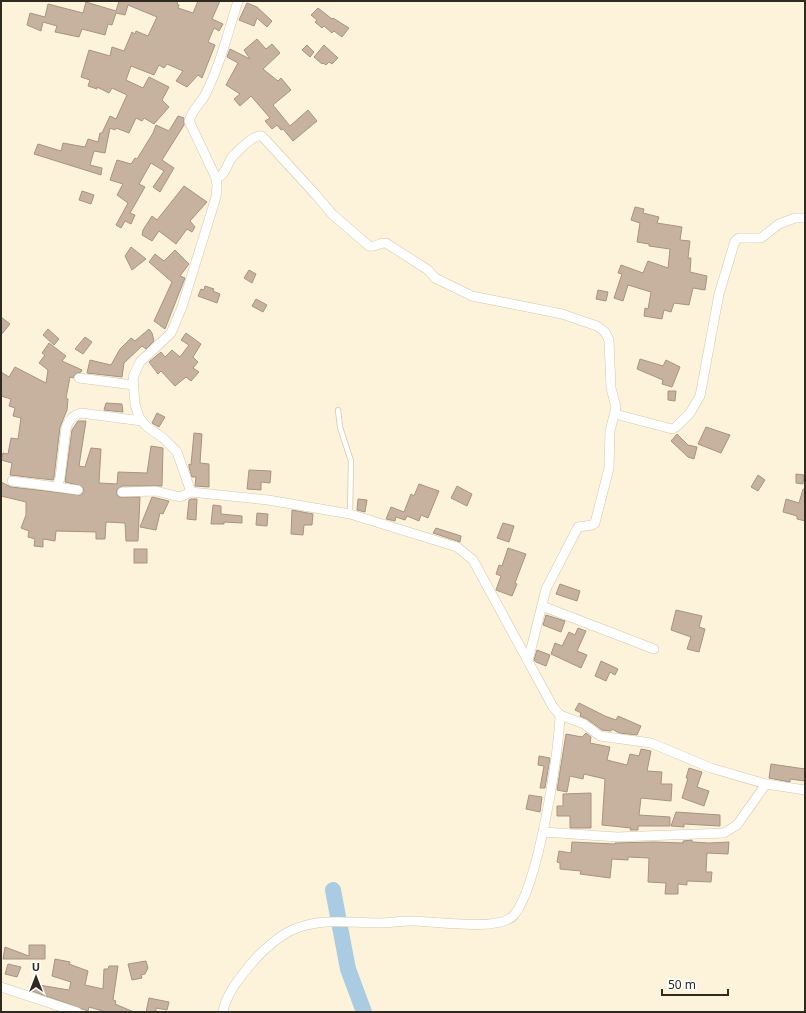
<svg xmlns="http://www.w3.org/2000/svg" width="806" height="1013" font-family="'Noto Sans',sans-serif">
	<rect width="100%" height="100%" fill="#fdf3da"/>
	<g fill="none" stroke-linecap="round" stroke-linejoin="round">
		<polyline stroke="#a9cce3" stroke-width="16" points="333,890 348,969 364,1012"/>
	</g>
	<g fill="#c7b2a0" stroke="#a79382">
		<polygon points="119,1 178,1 177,4 179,5 178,8 193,13 198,1 220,1 212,19 223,24 219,31 214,28 208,42 215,45 202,78 198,75 187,87 176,81 183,71 167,64 164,68 159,65 154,75 131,66 126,80 143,88 149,77 169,87 162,100 169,107 154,124 144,118 142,121 136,118 129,133 116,128 115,130 110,128 105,153 94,151 90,165 102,168 101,175 34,154 38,144 61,151 63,143 85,147 88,139 98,142 100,133 102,133 110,116 116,119 127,95 112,88 109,93 97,87 97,89 88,86 90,80 81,77 89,50 110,56 112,47 124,51 132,32 135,34 136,31 148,36 157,17 128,5 125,15 116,13 112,25 108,24 105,35 82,29 79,37 55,32 57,26 43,22 41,31 27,25 30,13 45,17 48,4 83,13 86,2 116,11"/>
		<polygon points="247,3 257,7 272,21 267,27 257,18 254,26 239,20"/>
		<polygon points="318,8 332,19 333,18 349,28 342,37 334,31 332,33 324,26 322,28 315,22 317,20 311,15"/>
		<polygon points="257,39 266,49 272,44 280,53 263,69 278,81 281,78 291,90 273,105 290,126 308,110 317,121 293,141 283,129 281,130 277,125 272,129 265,121 270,118 251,96 240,106 234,99 240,94 226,85 238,63 227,57 230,49 250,59 244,50"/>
		<polygon points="307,45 314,52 310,57 302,50"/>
		<polygon points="324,45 338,58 332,64 329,62 326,65 323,63 322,64 314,57"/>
		<polygon points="178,116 184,118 184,125 162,160 174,168 160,192 153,187 164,171 151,163 139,184 145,187 130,213 135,215 131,224 125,221 121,228 116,225 128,203 117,195 123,184 110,180 117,160 131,164 135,158 137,159 153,133 156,125 169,131"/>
		<polygon points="184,186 207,202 190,221 195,227 192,232 187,229 176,244 159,231 152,241 142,235 143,230 152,216 157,220"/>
		<polygon points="82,191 94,195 91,204 79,200"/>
		<polygon points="635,207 644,209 643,213 659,217 657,223 682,227 680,240 690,241 688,258 691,258 690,272 707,276 705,290 693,288 689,305 674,303 671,312 664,310 662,319 644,316 645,308 648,309 651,292 628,285 623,301 614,298 622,274 618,273 621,265 643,273 648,261 668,268 670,249 649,246 649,244 637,242 640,223 631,220"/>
		<polygon points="131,247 146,259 132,270 125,256"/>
		<polygon points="175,250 189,264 180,276 185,278 165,329 154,321 172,282 149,262 155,254 164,261"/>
		<polygon points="249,270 256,274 252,283 244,278"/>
		<polygon points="205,286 214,289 213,291 220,294 217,303 198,296 201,289 204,290"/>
		<polygon points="598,290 608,292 606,301 596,299"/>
		<polygon points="256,299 267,305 263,312 252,306"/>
		<polygon points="1,317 10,324 1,335"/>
		<polygon points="48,329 59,339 54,345 43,335"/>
		<polygon points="149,329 152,333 154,341 146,349 142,346 124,363 122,377 87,373 90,360 111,365 120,349 131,338 135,341"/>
		<polygon points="186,333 201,344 193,357 198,362 193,368 199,372 191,381 186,377 175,386 161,371 158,374 149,362 161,352 165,357 172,350 180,357 189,345 181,340"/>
		<polygon points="85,337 92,342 83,354 75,349"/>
		<polygon points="49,343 66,356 62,361 82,370 81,372 75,374 73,378 70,377 66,398 68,399 67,410 60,427 54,477 53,480 10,475 12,463 1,460 3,453 8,454 11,438 18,439 21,418 13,416 15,408 9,406 11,399 1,396 1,372 9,377 15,367 46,383 48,370 39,363 45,355 42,353"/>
		<polygon points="640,359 663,366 666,360 680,367 672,387 662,384 663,380 637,369"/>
		<polygon points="668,391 676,391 675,401 668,400"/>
		<polygon points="106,403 122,404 123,412 104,410"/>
		<polygon points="157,413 165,417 159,427 152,423"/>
		<polygon points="86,421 79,466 85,467 91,448 101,449 99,483 117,484 118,472 147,473 151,446 163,448 162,486 122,486 117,490 117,495 120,497 140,497 138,541 126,541 125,523 106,522 105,539 96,539 96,532 56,531 55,541 43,539 43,547 34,546 35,539 28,537 29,531 21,528 26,515 26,502 1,496 1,482 11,487 81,495 84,490 82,486 65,482 72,430 78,421"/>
		<polygon points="706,427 730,435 721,453 698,444"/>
		<polygon points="194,433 202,434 200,463 209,464 209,487 195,486 196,477 192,477 189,467 189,464 191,465"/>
		<polygon points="677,434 688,445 697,447 694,459 688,457 671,441"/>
		<polygon points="249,470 271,471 270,483 261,482 261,490 247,489"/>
		<polygon points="796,474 804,475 803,484 796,483"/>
		<polygon points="758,475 765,480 758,491 751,487"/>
		<polygon points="419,484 439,491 428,518 421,515 419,521 407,516 405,520 396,517 395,521 386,519 391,507 404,512 411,494 414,496"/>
		<polygon points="457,486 472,494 467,506 451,498"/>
		<polygon points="803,489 805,489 805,521 797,519 797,516 783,512 786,499 799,503"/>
		<polygon points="152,497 169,501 163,514 160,513 156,530 140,527"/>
		<polygon points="191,499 197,499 196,520 187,519 189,500"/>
		<polygon points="358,499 367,500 365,512 357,510"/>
		<polygon points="213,505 221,506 221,514 242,516 242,523 224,522 224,524 211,524"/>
		<polygon points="292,510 313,514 312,525 304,525 303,535 291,534"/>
		<polygon points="257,513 268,514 267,526 256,525"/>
		<polygon points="503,523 514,526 509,542 497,538"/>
		<polygon points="436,528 461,536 460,542 433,533"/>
		<polygon points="508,548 526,554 515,583 517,584 512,596 496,590 501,576 496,574 499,565 502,566"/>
		<rect x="134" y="549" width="13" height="14"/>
		<polygon points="560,584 580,591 577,601 556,594"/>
		<polygon points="676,610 702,616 699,627 705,629 699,652 687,649 691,637 671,630"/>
		<polygon points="546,615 565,621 561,632 543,625"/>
		<polygon points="578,628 586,631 577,651 587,655 581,668 551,654 555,643 562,646 569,632 575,635"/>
		<polygon points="537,650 550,655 546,666 536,662 534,660"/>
		<polygon points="601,661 618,669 615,675 610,672 606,681 595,676"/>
		<polygon points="579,703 605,716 616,720 618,716 641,726 637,735 619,733 612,729 611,731 602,730 587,719 580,716 581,713 575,710"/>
		<polygon points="586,733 591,737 590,743 610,747 607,760 627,765 630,754 639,756 641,749 651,751 647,771 662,772 661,784 672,784 671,801 641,798 639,815 670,817 670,826 638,826 638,830 630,830 631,828 602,825 605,779 584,774 583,779 570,776 567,792 557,790 566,734 582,737"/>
		<polygon points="539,756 550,758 545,788 540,788 544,766 538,765"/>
		<polygon points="771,764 805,769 805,781 790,779 790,782 769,778"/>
		<polygon points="689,768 702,772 697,787 709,791 704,806 682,798 688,778 686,778"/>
		<polygon points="591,793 591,828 570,828 570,816 557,816 557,806 563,806 563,794"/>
		<polygon points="529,795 542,797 540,812 526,809"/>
		<polygon points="676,812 720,815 720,826 684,824 684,827 671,826"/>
		<polygon points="692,840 692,842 709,843 729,842 728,854 707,853 706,872 712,872 711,882 687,881 687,885 678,884 678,894 665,894 666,883 648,882 649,858 628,857 628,860 612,859 610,878 580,874 581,871 560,869 560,863 557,862 559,851 571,853 572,842 615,844 615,843 654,842 683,843 683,841"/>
		<polygon points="29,945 45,945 45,959 3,959 5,947 29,956"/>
		<polygon points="55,959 70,962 69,964 88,971 85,985 103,989 104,969 108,969 109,966 118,966 113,1000 116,1001 115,1004 134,1012 106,1012 89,1007 88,1011 32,991 33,984 69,990 71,982 52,976"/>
		<polygon points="146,961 148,968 145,974 141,975 142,978 132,980 128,964"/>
		<polygon points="8,964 21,967 17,977 5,974"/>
		<polygon points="149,998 169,1002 167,1010 156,1008 156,1012 146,1012"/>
	</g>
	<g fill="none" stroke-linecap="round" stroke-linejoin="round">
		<g stroke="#d1c8b0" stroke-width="6">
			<polyline id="lane" points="338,410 340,427 351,461 350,514"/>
		</g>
		<g stroke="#d1c8b0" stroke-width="10">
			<g id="street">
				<path d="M216,178C227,175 226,164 233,156C239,150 254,134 262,136L316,195L332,214L369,246C376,248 379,242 386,243L428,270L435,278L472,296L562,314L597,326L605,332L609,340L611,388L616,407L610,431L609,468L595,523L592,525L578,527L546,589L528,661"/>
				<polyline points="79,378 133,385"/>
				<polyline points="615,414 672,429 676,427 690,413 700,396 719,294 735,241 739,238 761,238 779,224 795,218 805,218"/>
				<path d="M12,481L57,487L60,478L66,428C69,420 72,416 81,413L142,421"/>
				<polyline points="57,487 78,490"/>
				<polyline points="122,492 156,491 180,497 191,492"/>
				<polyline points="542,606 654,649"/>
				<polyline points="560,715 584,724 600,736 651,743 711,768 766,784"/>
				<polyline points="543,832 617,837 724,833 737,825 766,784 805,790"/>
				<polyline points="1,987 77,1012"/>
				<path d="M223,1012C226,994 239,979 250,965C261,952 280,934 297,928C324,918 350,923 378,923C389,923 400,921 411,921C433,921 500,932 514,915C538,887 559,754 560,715L553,707L473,560L457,547L350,514L268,500L191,492L177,452L163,438L146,426L139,417L135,404L133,377L140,362L171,333L182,307L216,197L217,186L216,178L189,121C192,110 200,104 205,95C220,66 228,32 238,1"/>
			</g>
		</g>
		<use href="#lane" stroke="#fff" stroke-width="4.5"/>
		<use href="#street" stroke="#fff" stroke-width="9"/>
	</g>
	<rect width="806" height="1013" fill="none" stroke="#2e2a21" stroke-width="4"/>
	<g transform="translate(36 977)" stroke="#ffffff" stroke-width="3" paint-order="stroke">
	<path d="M0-3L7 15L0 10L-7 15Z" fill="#2e2a21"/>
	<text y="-6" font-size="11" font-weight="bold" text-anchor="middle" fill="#2e2a21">U</text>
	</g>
	<path d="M662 989v6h66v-6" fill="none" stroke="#2e2a21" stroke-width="2"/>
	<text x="668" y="989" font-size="12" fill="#2e2a21" stroke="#ffffff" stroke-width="3" paint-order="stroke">50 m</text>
</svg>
